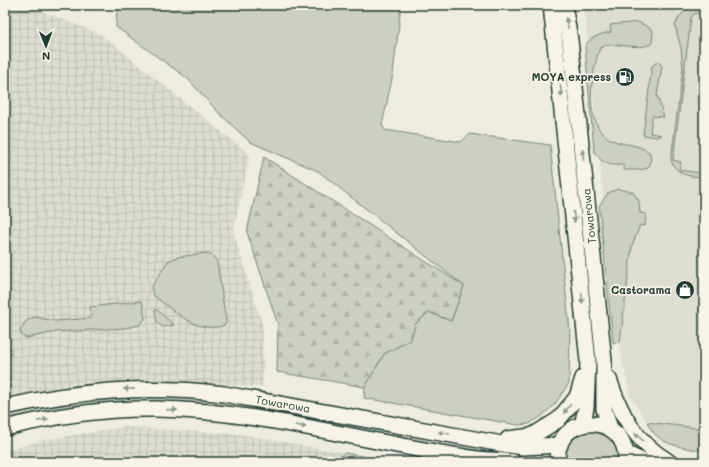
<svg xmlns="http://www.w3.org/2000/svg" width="709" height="467" font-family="Mali,sans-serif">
	<defs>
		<pattern id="industrial-grid" width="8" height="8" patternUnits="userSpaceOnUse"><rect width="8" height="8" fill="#ddddd2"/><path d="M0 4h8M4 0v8" fill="none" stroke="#bdbfb5"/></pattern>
		<pattern id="forest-firs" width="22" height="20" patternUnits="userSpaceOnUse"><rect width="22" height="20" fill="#cccfc4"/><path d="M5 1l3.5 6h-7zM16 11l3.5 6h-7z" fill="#afb3a9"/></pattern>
	</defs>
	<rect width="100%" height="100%" fill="#eeece1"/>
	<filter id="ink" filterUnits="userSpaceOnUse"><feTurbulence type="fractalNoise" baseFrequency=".025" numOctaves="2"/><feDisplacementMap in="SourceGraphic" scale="8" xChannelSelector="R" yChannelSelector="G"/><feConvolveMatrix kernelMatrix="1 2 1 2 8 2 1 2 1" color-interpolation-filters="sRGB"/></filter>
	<g filter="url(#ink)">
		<polygon fill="#ddddd2" points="584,5 704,5 704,429 647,422 630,396 617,336"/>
		<g fill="url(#industrial-grid)">
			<polygon points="5,5 27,5 102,35 250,155 233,231 263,327 263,387 128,380 5,398"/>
			<polygon points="125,427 239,434 394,462 5,462 5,451 43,440"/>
		</g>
		<g fill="#cccfc4" stroke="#76867c">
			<polygon points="117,5 401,5 393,74 382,125 385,130 461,142 470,134 550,145 570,331 569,383 555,404 542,416 529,424 518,425 364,398 365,387 384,354 410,340 416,323 429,312 451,321 464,286 318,171 250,142 218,112 187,78 116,27"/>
			<path d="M691,5H698L701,12L694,14L691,18L673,160L681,162L679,170L701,173L702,164L704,165V176C689,178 675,174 671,159L683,68L681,48L675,26L679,17Z"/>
			<path d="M638,22L648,27L653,31L652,44C635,52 614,39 600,48C591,73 582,126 612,140C625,146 638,143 650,153L651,162L648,168L640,170H624V165C611,166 601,164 594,151L585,47C589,37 601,34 611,32L610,25Z"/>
			<polygon points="657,62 660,63 662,67 657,95 664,117 652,116 650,133 662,135 657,137 643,135 652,66"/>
			<polygon points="618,189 633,192 639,201 640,213 646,214 645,226 640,225 632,246 620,342 613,343 599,206 608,193"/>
			<polygon points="580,201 598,356 592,356"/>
			<path d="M206,253L213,256L217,262L226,321L225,325C198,335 174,311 154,296L151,288L168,261L178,257Z"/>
			<polygon points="141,301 143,304 145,319 139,325 125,328 56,332 27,338 22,336 20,330 26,321 35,317 55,321 91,318 90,307"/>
			<polygon points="155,310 157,310 174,325 163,327 157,323"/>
			<polygon points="593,368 598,368 601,417 589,416"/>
			<polygon points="120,396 215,398 536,452 533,461 214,406 5,422 5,414 57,403"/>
			<polygon points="579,401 580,416 553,439 544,443 546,434"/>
			<path d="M612,407L656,459L655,462C649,461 640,458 635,453C628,447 610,414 612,407Z"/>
			<path d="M647,422L704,429V451C682,447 657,446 647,422Z"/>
			<path d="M600,430C611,439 621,447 617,462H567C564,450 570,433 584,431C589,430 595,430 600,430Z"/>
			<polygon points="542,452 552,453 553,462 539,462"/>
			<polygon points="345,453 394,462 332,462"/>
		</g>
		<polygon fill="url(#forest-firs)" stroke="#76867c" points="264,157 464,286 451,321 429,312 416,323 410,340 384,354 365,387 277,372 278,325 247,232"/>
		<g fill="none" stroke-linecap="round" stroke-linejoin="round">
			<g stroke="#1f3d34" stroke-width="18">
				<g id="minor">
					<polyline points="551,5 588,361 586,408 582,425"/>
					<polyline points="564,5 570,40 604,361 604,409 610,428"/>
					<path d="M609,379C621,416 635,441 669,462"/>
					<path d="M5,407C81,390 147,385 224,394L502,444L523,447L560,445"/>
					<path d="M5,428C53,416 104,408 155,409C260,410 362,442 465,457C481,460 497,460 513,462"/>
					<polyline points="508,439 532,436 558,420 577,397 583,378"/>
					<polyline points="627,454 644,462"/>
					<path d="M558,462C552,413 628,409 626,462"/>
				</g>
			</g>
			<use href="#minor" stroke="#f7f3e8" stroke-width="15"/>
		</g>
		<defs><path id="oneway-solid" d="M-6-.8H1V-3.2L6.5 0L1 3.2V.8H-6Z"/></defs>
		<g fill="#8b988e">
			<use href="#oneway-solid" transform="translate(567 23) rotate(-101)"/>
			<use href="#oneway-solid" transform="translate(561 91) rotate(84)"/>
			<use href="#oneway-solid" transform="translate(583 155) rotate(-96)"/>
			<use href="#oneway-solid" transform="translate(574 217) rotate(84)"/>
			<use href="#oneway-solid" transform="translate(582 298) rotate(85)"/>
			<use href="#oneway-solid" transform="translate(129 389) rotate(179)"/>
			<use href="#oneway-solid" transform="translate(567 409) rotate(129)"/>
			<use href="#oneway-solid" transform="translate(172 410) rotate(2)"/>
			<use href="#oneway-solid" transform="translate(43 420) rotate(-11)"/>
			<use href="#oneway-solid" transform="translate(301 426) rotate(11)"/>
			<use href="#oneway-solid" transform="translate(444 433) rotate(-170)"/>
			<use href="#oneway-solid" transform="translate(639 437) rotate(-138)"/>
		</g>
	</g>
	<defs>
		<g id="fuel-disc" transform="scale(1)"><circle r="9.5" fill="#1f3d34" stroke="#f7f3e8"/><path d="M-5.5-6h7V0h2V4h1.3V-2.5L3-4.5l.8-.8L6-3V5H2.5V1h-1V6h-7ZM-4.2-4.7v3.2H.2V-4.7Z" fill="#fff"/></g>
		<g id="shop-disc" transform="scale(1)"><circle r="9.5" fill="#1f3d34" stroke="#f7f3e8"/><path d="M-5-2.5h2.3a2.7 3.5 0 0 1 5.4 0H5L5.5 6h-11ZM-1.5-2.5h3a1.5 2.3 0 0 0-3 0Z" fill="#fff"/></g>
	</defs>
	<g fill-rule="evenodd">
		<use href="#fuel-disc" x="625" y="77"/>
		<use href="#shop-disc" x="685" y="290"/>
	</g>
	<g text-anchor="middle" stroke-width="3.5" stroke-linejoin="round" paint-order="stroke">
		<g font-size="11" font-weight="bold" fill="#1f3d34" stroke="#f7f3e8" text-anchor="end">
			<text x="611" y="81">MOYA express</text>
			<text x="671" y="294">Castorama</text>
		</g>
		<g font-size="11" fill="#1f3d34" stroke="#f7f3e8">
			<text transform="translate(589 216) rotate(-96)" y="4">Towarowa</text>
			<text transform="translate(283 404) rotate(10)" y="4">Towarowa</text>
		</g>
	</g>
	<rect width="709" height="467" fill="none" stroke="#f7f3e8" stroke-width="20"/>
	<rect x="10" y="10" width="689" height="447" fill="none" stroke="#1f3d34" stroke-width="1.5" filter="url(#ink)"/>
	<g transform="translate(46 46) rotate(179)" stroke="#f7f3e8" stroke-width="3" paint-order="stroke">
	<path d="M0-3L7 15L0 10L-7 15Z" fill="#1f3d34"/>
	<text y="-6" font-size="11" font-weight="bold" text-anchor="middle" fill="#1f3d34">N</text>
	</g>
</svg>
